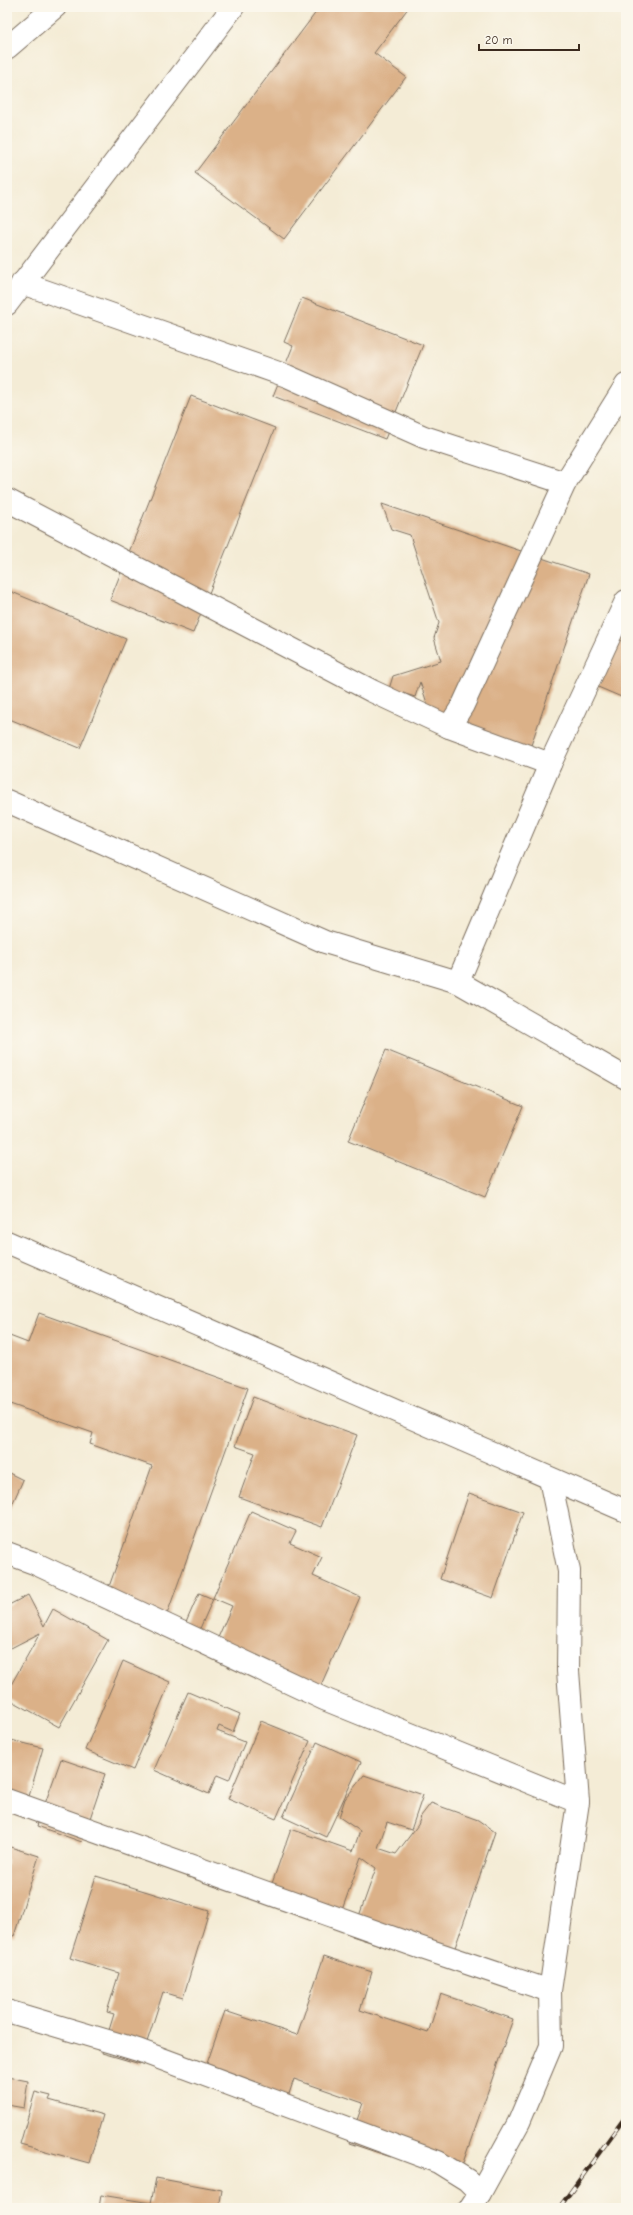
<svg xmlns="http://www.w3.org/2000/svg" width="633" height="2215" font-family="'Comic Neue',sans-serif">
	<rect width="100%" height="100%" fill="#fbf7ec"/>
	<filter id="ink" filterUnits="userSpaceOnUse"><feTurbulence type="fractalNoise" baseFrequency=".025" numOctaves="2"/><feDisplacementMap in="SourceGraphic" scale="8" xChannelSelector="R" yChannelSelector="G"/><feConvolveMatrix kernelMatrix="1 2 1 2 8 2 1 2 1" color-interpolation-filters="sRGB"/></filter>
	<filter id="wash" filterUnits="userSpaceOnUse"><feTurbulence type="fractalNoise" baseFrequency=".012" numOctaves="4" result="noise"/><feDisplacementMap in="SourceGraphic" scale="16" xChannelSelector="R" yChannelSelector="G"/><feGaussianBlur stdDeviation="0.9" result="paint"/><feColorMatrix in="noise" values="0 0 0 0 0 0 0 0 0 0 0 0 0 0 0 0 0 1.4 0 .05"/><feComposite in="paint" operator="in"/></filter>
	<g filter="url(#wash)">
		<rect width="100%" height="100%" fill="#f4ecd6"/>
		<g id="blocks">
			<g fill="#dbb188">
				<polygon points="320,7 409,7 374,53 406,77 284,239 195,173"/>
				<polygon points="302,298 423,345 385,439 273,396 293,346 284,342"/>
				<polygon points="191,396 275,428 193,633 110,600"/>
				<polygon points="382,504 589,574 525,763 437,733 420,682 415,697 389,689 393,676 441,661 434,638 439,623 410,535 391,529"/>
				<polygon points="7,590 126,639 80,748 7,718"/>
				<polygon points="626,596 626,699 598,687"/>
				<polygon points="386,1050 523,1106 485,1197 348,1141"/>
				<polygon points="39,1313 248,1388 166,1617 106,1595 152,1466 90,1444 93,1433 7,1403 7,1335 28,1343"/>
				<polygon points="253,1397 357,1435 322,1527 239,1497 255,1453 235,1446"/>
				<polygon points="7,1472 23,1480 7,1516"/>
				<polygon points="469,1493 523,1512 493,1598 440,1579"/>
				<polygon points="251,1511 296,1531 290,1543 322,1557 313,1576 360,1597 317,1694 213,1649 232,1606 213,1598"/>
				<polygon points="199,1593 213,1599 198,1633 184,1627"/>
				<polygon points="28,1595 44,1626 53,1609 108,1640 59,1727 7,1698 7,1692 40,1633 11,1648 7,1641 7,1606"/>
				<polygon points="123,1661 170,1682 133,1770 85,1750"/>
				<polygon points="188,1692 240,1714 233,1732 219,1726 217,1731 245,1742 229,1780 217,1775 209,1794 154,1770"/>
				<polygon points="261,1721 310,1741 276,1819 228,1799"/>
				<polygon points="7,1739 43,1748 23,1817 7,1812"/>
				<polygon points="317,1742 361,1762 326,1837 283,1817"/>
				<polygon points="61,1759 105,1774 82,1842 37,1826"/>
				<polygon points="364,1775 423,1795 411,1830 387,1822 378,1848 396,1854 418,1825 421,1816 431,1803 478,1820 495,1832 451,1959 392,1939 389,1948 352,1936 376,1868 361,1857 338,1921 269,1892 291,1829 353,1851 360,1831 339,1817 345,1799"/>
				<polygon points="7,1846 39,1856 14,1936 7,1934"/>
				<polygon points="96,1876 209,1911 183,1998 163,1992 140,2064 102,2053 114,2014 107,2012 119,1973 70,1958"/>
				<polygon points="324,1956 372,1972 360,2010 428,2033 441,1994 513,2019 458,2177 391,2154 391,2157 349,2143 363,2103 294,2079 284,2109 201,2081 225,2011 297,2035"/>
				<polygon points="7,2077 28,2081 24,2108 7,2105"/>
				<polygon points="35,2092 51,2096 49,2100 103,2115 89,2163 20,2144"/>
				<polygon points="156,2178 222,2190 219,2208 99,2208 101,2195 151,2203"/>
			</g>
		</g>
	</g>
	<g filter="url(#ink)">
		<use href="#blocks" fill-opacity="0" stroke="#7c6e5e" stroke-width="1"/>
		<g fill="none" stroke-linecap="round" stroke-linejoin="round">
			<g stroke="#7c6e5e" stroke-width="24">
				<g id="minor">
					<polyline points="7,48 55,7"/>
					<polyline points="22,283 287,376 424,437 565,483"/>
					<polyline points="7,500 372,691 449,727 550,764"/>
					<polyline points="449,727 463,705 565,483 626,385"/>
					<polyline points="7,801 325,942 458,982 626,1078"/>
					<polyline points="458,982 550,764 626,601"/>
					<polyline points="7,1242 626,1511"/>
					<polyline points="7,1553 34,1563 324,1699 578,1802"/>
					<polyline points="7,1800 416,1946 550,1991"/>
					<polyline points="7,2011 138,2050 438,2162 467,2180 480,2193 470,2208"/>
					<polyline points="480,2193 519,2122 551,2046 550,1991 578,1802 568,1671 569,1571 550,1479"/>
				</g>
			</g>
			<g stroke="#7c6e5e" stroke-width="24">
				<polyline id="major" points="7,304 233,7"/>
			</g>
			<use href="#minor" stroke="#fff" stroke-width="22"/>
			<use href="#major" stroke="#fff" stroke-width="22"/>
			<g stroke="#3b2a1e" stroke-width="4.5">
				<polyline id="rail" points="559,2208 626,2116"/>
			</g>
			<use href="#rail" stroke="#fbf7ec" stroke-width="3" stroke-dasharray="9" stroke-linecap="butt"/>
		</g>
	</g>
	<rect width="633" height="2215" fill="none" stroke="#fbf7ec" stroke-width="24"/>
	<path d="M479 44v6h100v-6" fill="none" stroke="#3b2a1e" stroke-width="2"/>
	<text x="485" y="44" font-size="12" fill="#3b2a1e" stroke="#fbf7ec" stroke-width="3" paint-order="stroke">20 m</text>
</svg>
